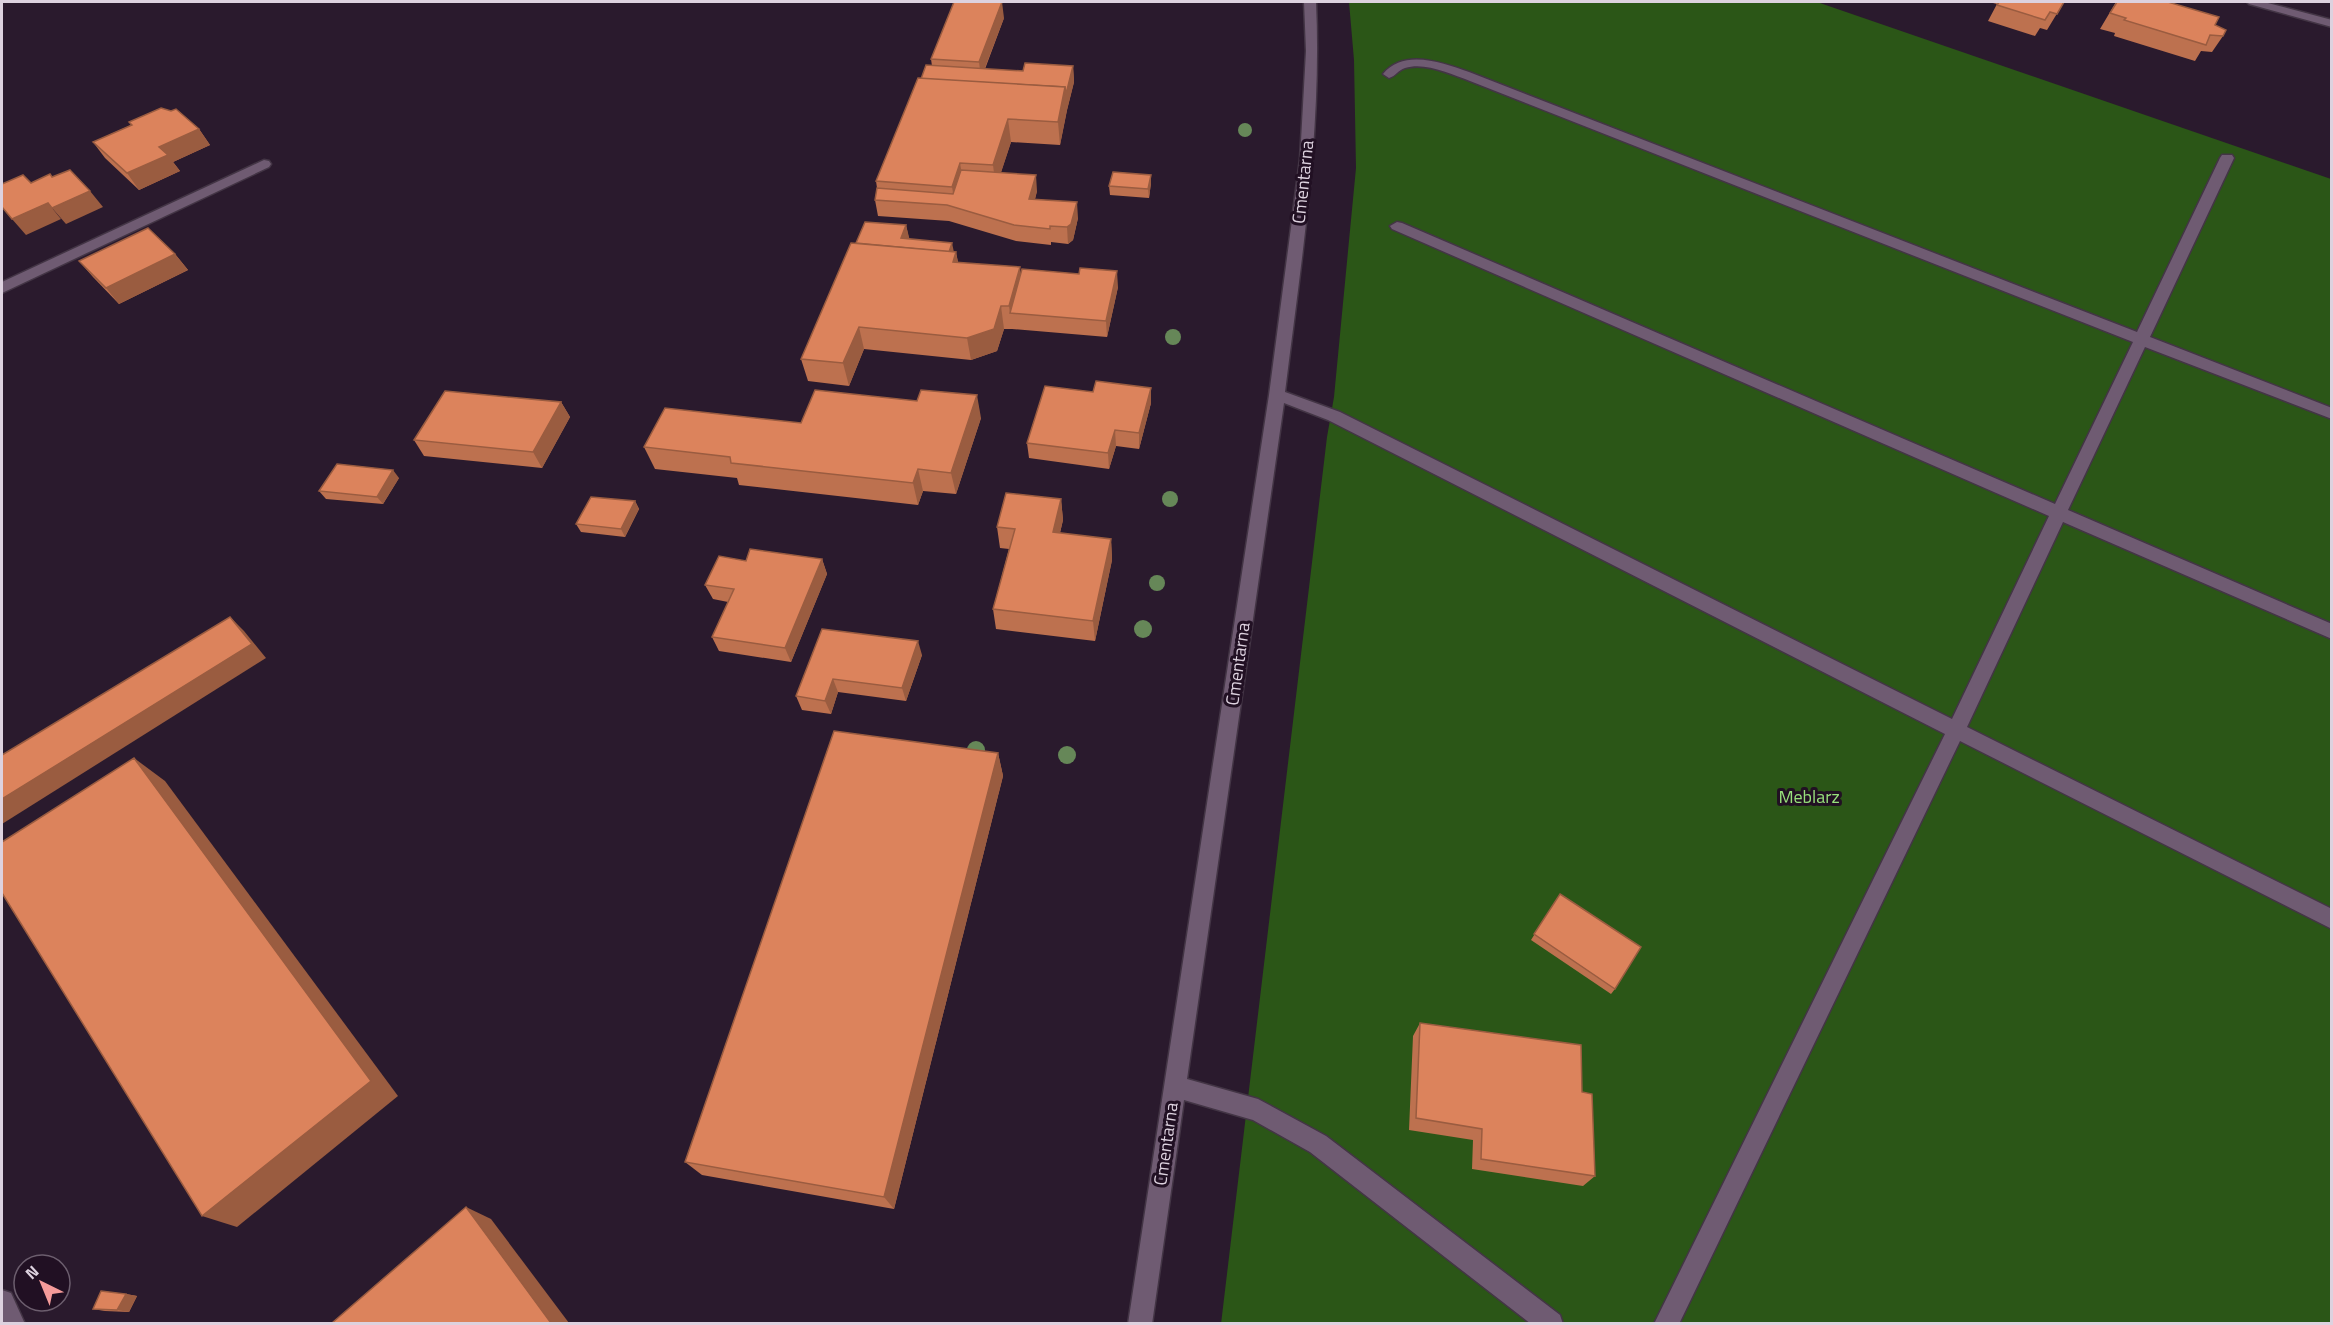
<svg xmlns="http://www.w3.org/2000/svg" width="2333" height="1325" font-family="'Titillium Web',sans-serif">
	<rect width="100%" height="100%" fill="#2a1a2d"/>
	<polygon fill="#2b5617" points="1349,2 1817,2 2331,179 2331,1323 1221,1324 1327,437 1334,397 1356,168 1354,60"/>
	<g fill="none" stroke-linecap="round" stroke-linejoin="round">
		<g stroke="#433545" stroke-width="3">
			<g id="minor">
				<path d="M1304,2H1316C1322,133 1301,262 1285,392L1340,412L1952,719L2049,516L1392,229L1390,226L1397,222L1402,223L2055,504L2133,342L1470,81C1450,74 1426,62 1405,68C1398,70 1396,76 1389,78L1383,74C1404,48 1443,63 1469,72L2137,332L2220,158L2222,155H2232L2234,158L2150,337L2332,408V419L2145,347L2068,510L2332,624V639L2063,522L1967,727L2332,909V929L1960,741L1679,1324H1654L1945,734L1328,420L1284,403L1187,1079L1258,1099L1326,1136L1560,1315L1563,1324H1531L1310,1152L1253,1120L1184,1100L1152,1324H1128L1269,395L1300,159L1306,51Z"/>
				<polygon points="2247,2 2264,2 2332,20 2332,27 2249,4"/>
				<polygon points="264,160 269,161 271,164 269,167 2,293 2,282"/>
				<polygon points="2,1290 11,1293 25,1324 2,1324"/>
			</g>
		</g>
		<use href="#minor" fill="#6f5b72" fill-rule="evenodd"/>
	</g>
	<g fill="#668758">
		<circle cx="1245" cy="130" r="7"/>
		<circle cx="1173" cy="337" r="8"/>
		<circle cx="1170" cy="499" r="8"/>
		<circle cx="1157" cy="583" r="8"/>
		<circle cx="1143" cy="629" r="9"/>
		<circle cx="976" cy="750" r="9"/>
		<circle cx="1067" cy="755" r="9"/>
	</g>
	<g fill="#bd714f">
		<polygon points="1989,2 2064,2 2047,30 2040,28 2035,36 1988,21 1997,4"/>
		<polygon points="2116,2 2168,2 2215,25 2223,36 2212,52 2201,51 2195,61 2114,36 2115,33 2100,29"/>
		<polygon points="1004,18 985,69 1023,71 1073,66 1074,82 1067,110 1060,145 1011,142 1001,172 1037,191 1035,199 1078,218 1073,240 1068,244 1051,242 1051,245 1016,241 949,221 878,216 875,200 877,188 876,181 921,79 932,66 931,59"/>
		<polygon points="129,122 199,129 210,145 173,162 180,171 139,190 105,158 93,142 131,125"/>
		<polygon points="1151,175 1151,183 1149,198 1110,195 1109,186"/>
		<polygon points="906,225 909,239 956,252 958,262 1021,274 1118,287 1107,337 1012,329 1004,329 997,351 971,360 864,349 849,386 808,381 801,359 856,243"/>
		<polygon points="175,254 188,270 119,304 93,277 79,261"/>
		<polygon points="917,401 981,418 956,494 923,491 918,505 739,485 737,478 655,469 644,447 801,423"/>
		<polygon points="561,402 570,417 542,468 424,456 414,440"/>
		<polygon points="1151,403 1139,449 1116,446 1109,469 1029,458 1027,443"/>
		<polygon points="399,478 383,504 326,499 319,491"/>
		<polygon points="1061,499 1063,520 1060,533 1111,539 1112,560 1095,641 996,629 993,609 1009,549 1000,548 997,527"/>
		<polygon points="635,501 639,509 625,537 581,532 576,524"/>
		<polygon points="822,559 827,574 791,662 719,651 712,637 728,602 713,599 705,585 746,561"/>
		<polygon points="822,629 922,655 906,701 838,692 831,714 802,710 796,696"/>
		<polygon points="998,753 1003,776 894,1209 702,1175 685,1162"/>
		<polygon points="1560,894 1615,989 1611,994 1531,940"/>
		<polygon points="1420,1023 1582,1092 1595,1176 1583,1186 1472,1169 1473,1140 1409,1130 1413,1036"/>
		<polygon points="126,1294 137,1296 129,1312 105,1311 93,1309"/>
	</g>
	<g fill="#9a5c40">
		<polygon points="1002,2 1004,18 981,78 979,62"/>
		<polygon points="1073,66 1074,82 1067,110 1060,145 1058,122 1065,87"/>
		<polygon points="1008,119 1011,142 996,188 993,165"/>
		<polygon points="199,129 210,145 173,162 180,171 139,190 127,173 159,147"/>
		<polygon points="960,163 964,186 956,208 952,187"/>
		<polygon points="1036,175 1037,191 1031,215 1029,199"/>
		<polygon points="1151,175 1151,183 1149,198 1148,189"/>
		<polygon points="90,191 103,207 66,224 52,208"/>
		<polygon points="1077,202 1078,218 1073,240 1068,244 1067,227"/>
		<polygon points="48,203 61,219 26,235 12,219"/>
		<polygon points="906,225 910,241 901,238"/>
		<polygon points="952,243 955,257 956,252 960,275 947,258"/>
		<polygon points="175,254 188,270 119,304 106,288"/>
		<polygon points="1020,267 1023,290 1010,313 1009,306"/>
		<polygon points="1117,271 1118,287 1107,337 1106,321"/>
		<polygon points="1001,306 1004,329 997,351 971,360 967,338"/>
		<polygon points="859,327 864,349 849,386 843,363"/>
		<polygon points="1151,388 1151,403 1139,449 1139,433"/>
		<polygon points="977,395 981,418 956,494 951,473"/>
		<polygon points="561,402 570,417 542,468 533,452"/>
		<polygon points="1115,430 1116,446 1109,469 1108,453"/>
		<polygon points="918,469 923,491 918,505 913,483"/>
		<polygon points="393,470 399,478 383,504 377,497"/>
		<polygon points="1061,499 1063,520 1055,553 1053,532"/>
		<polygon points="635,501 639,509 625,537 621,529"/>
		<polygon points="1111,539 1112,560 1095,641 1093,621"/>
		<polygon points="822,559 827,574 791,662 785,648"/>
		<polygon points="230,617 244,631 266,658 2,824 2,799"/>
		<polygon points="918,641 922,655 906,701 902,688"/>
		<polygon points="833,679 838,692 831,714 825,701"/>
		<polygon points="998,753 1003,776 894,1209 884,1197"/>
		<polygon points="134,758 165,781 398,1096 237,1227 202,1216"/>
		<polygon points="466,1207 491,1219 569,1323 551,1323"/>
		<polygon points="126,1294 137,1296 129,1312 117,1310"/>
	</g>
	<g fill="#dc835c" stroke="#9a5c40" stroke-width="1.5">
		<polygon points="954,2 1002,2 979,62 931,59"/>
		<polygon points="1999,2 2064,2 2057,14 2050,12 2045,20 1997,5"/>
		<polygon points="2117,2 2168,2 2219,17 2215,25 2226,30 2223,36 2210,35 2206,45 2124,20 2126,18 2110,13"/>
		<polygon points="1025,63 1073,66 1066,94 1065,87 921,79 926,65 1023,71"/>
		<polygon points="918,78 1065,87 1058,122 1008,119 993,165 960,163 952,187 876,181"/>
		<polygon points="161,108 171,111 176,109 199,129 159,147 168,155 127,173 93,142 132,125 129,122"/>
		<polygon points="70,170 90,191 52,208 48,203 12,219 2,207 2,184 23,175 31,183 50,174 52,177"/>
		<polygon points="961,170 1036,175 1029,199 1077,202 1071,224 1067,227 1050,226 1050,229 1014,225 947,205 875,200 877,188 953,194"/>
		<polygon points="1113,172 1151,175 1148,189 1109,186"/>
		<polygon points="865,222 906,225 901,238 952,243 949,252 856,243"/>
		<polygon points="148,228 175,254 106,288 79,261"/>
		<polygon points="851,243 956,252 953,262 1020,267 1009,306 1001,306 994,329 967,338 859,327 843,363 801,359"/>
		<polygon points="1080,268 1117,271 1106,321 1010,313 1022,269 1079,274"/>
		<polygon points="1096,381 1151,388 1139,433 1115,430 1108,453 1027,443 1045,386 1093,392"/>
		<polygon points="815,390 917,401 921,390 977,395 951,473 918,469 913,483 731,463 730,457 644,447 665,408 801,423"/>
		<polygon points="445,391 561,402 533,452 414,440"/>
		<polygon points="337,464 393,470 377,497 319,491"/>
		<polygon points="1006,493 1061,499 1053,532 1111,539 1093,621 993,609 1015,529 997,527"/>
		<polygon points="591,497 635,501 621,529 576,524"/>
		<polygon points="750,549 822,559 785,648 712,637 734,589 705,585 719,556 746,561"/>
		<polygon points="230,617 252,644 2,799 2,755"/>
		<polygon points="822,629 918,641 902,688 833,679 825,701 796,696"/>
		<polygon points="834,731 998,753 884,1197 685,1162"/>
		<polygon points="134,758 371,1081 202,1216 2,893 2,842"/>
		<polygon points="1560,894 1641,947 1615,989 1534,934"/>
		<polygon points="1420,1023 1581,1045 1582,1092 1592,1094 1595,1176 1481,1159 1482,1129 1416,1118"/>
		<polygon points="466,1207 551,1323 332,1323"/>
		<polygon points="101,1291 126,1294 117,1310 93,1309"/>
	</g>
	<g text-anchor="middle" stroke-width="6" stroke-linejoin="round" paint-order="stroke">
		<g font-size="18" fill="#ddd2df" stroke="#211023">
			<text transform="translate(1303 182) rotate(-84)" y="6">Cmentarna</text>
			<text transform="translate(1238 664) rotate(-82)" y="6">Cmentarna</text>
			<text transform="translate(1166 1144) rotate(-82)" y="6">Cmentarna</text>
		</g>
		<g font-size="18" fill="#98e17c" stroke="#211023">
			<text x="1809" y="803">Meblarz</text>
		</g>
	</g>
	<rect width="2333" height="1325" fill="none" stroke="#ddd2df" stroke-width="6"/>
	<g transform="translate(42 1283) rotate(317)"><circle r="28" fill="#211023" stroke="#6c5e6e" stroke-width="1.5"/>
	<path d="M0-4.5L10 22L0 15L-10 22Z" fill="#f59b9a"/>
	<text y="-9" font-size="16" font-weight="bold" text-anchor="middle" fill="#ddd2df">N</text>
	</g>
</svg>
